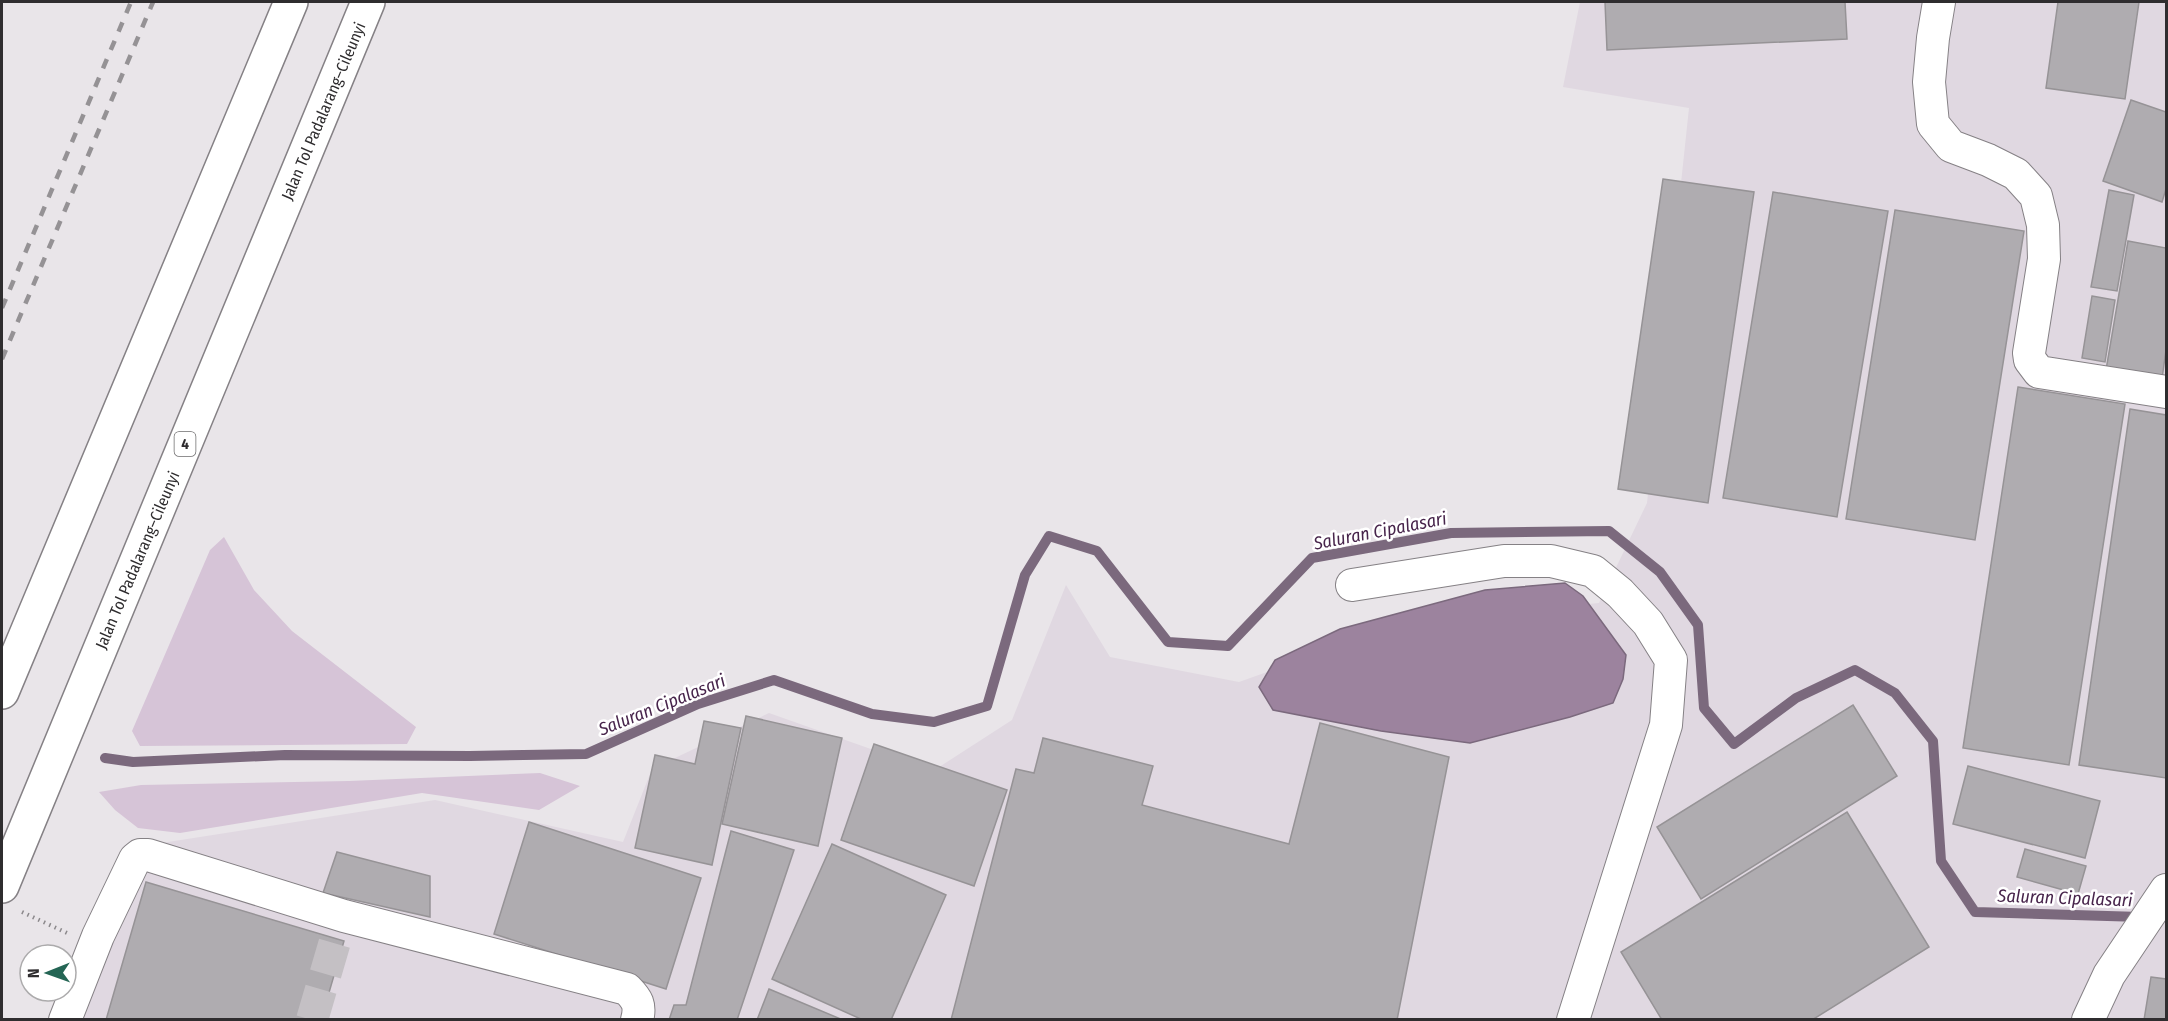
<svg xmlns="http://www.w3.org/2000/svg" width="2168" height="1021" font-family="'Fira Sans Condensed',sans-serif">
	<rect width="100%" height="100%" fill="#e9e5e9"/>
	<polygon fill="#e0d8e1" points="1580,2 2166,2 2166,1019 71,1020 136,847 435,800 623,842 652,769 769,713 933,771 1012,720 1066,585 1110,657 1239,682 1409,621 1599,603 1647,503 1689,108 1563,87"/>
	<g fill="#d6c4d7">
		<polygon points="224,537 254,590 292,631 416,727 407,744 140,746 132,731 210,550"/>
		<polygon points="540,773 580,786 539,810 422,793 180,833 138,828 115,810 99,792 141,785 349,781"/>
	</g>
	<polygon fill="#9c839e" stroke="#7b697d" stroke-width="1.5" points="1565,583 1583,596 1626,655 1623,679 1613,703 1570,717 1470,743 1381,731 1273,710 1259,687 1275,660 1340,629 1485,590"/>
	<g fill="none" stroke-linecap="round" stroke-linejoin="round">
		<polyline stroke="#7b697d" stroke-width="10" points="105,758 133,762 285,755 470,756 586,754 698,704 774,680 872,714 934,722 987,706 1025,575 1049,536 1097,551 1168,642 1228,646 1312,558 1451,533 1609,531 1660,572 1698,625 1704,708 1734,744 1796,698 1855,670 1895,693 1933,741 1941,861 1975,912 2141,917"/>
	</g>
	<g fill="#afacb0" stroke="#969396" stroke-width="1.5">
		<polygon points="1605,2 1845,2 1847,39 1607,50"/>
		<polygon points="2058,2 2139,2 2125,99 2046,88"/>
		<polygon points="2131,100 2166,112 2166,189 2162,202 2103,181"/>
		<polygon points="1663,179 1754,192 1708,503 1618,489"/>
		<polygon points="2109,190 2134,195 2117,291 2091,287"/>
		<polygon points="1773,192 1888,211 1837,517 1723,498"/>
		<polygon points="1895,210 2024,231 1975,540 1846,519"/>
		<polygon points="2128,241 2166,248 2166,350 2162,379 2106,370"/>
		<polygon points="2092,296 2115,300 2105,362 2082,358"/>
		<polygon points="2018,387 2125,404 2069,765 1963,748"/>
		<polygon points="2130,409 2166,415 2166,778 2079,765"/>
		<polygon points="1853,705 1897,776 1701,899 1657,827"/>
		<polygon points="746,716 842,738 818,846 722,824"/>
		<polygon points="704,721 741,728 712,865 635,848 655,755 695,764"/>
		<polygon points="1320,723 1449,757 1397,1020 951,1020 1016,769 1034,773 1043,738 1153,766 1142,805 1289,844"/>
		<polygon points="874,744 1007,790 974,886 841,840"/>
		<polygon points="1968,766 2100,801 2085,858 1953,824"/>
		<polygon points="1847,812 1929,947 1812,1020 1662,1020 1621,952"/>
		<polygon points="529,822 701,878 666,989 494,934"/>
		<polygon points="731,831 794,850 737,1020 669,1020 674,1005 686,1005"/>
		<polygon points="832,844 946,895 891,1020 863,1020 772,979"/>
		<polygon points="2025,849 2086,866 2078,894 2017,877"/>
		<polygon points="337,852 430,876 430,917 323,893"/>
		<polygon points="146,882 344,941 321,1020 106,1020"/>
		<polygon points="2151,977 2166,979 2166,1020 2144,1020"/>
		<polygon points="769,989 843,1020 757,1020"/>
	</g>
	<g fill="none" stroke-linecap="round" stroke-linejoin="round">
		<polyline stroke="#c4c0c4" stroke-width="32" stroke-dasharray="32 16" stroke-linecap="butt" points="312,1020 336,938"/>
		<g stroke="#858185" stroke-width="34">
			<g id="minor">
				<polyline points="1939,2 1933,38 1929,82 1933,124 1951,146 1988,160 2016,174 2036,196 2043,225 2044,259 2029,353 2030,360 2039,372 2166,392"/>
				<polyline points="1352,585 1504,561 1551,561 1593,571 1620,593 1648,623 1671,660 1666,725 1573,1020"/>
				<path d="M65,1020L98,936L135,859L140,855H148L344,916L627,989C637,999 641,1005 637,1020"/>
				<polyline points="2088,1020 2109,975 2166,890"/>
			</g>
		</g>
		<g stroke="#858185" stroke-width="36">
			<g id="highway">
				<polyline points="2,692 291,2"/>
				<polyline points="2,886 368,2"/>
			</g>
		</g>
		<polyline stroke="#8c898c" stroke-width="4" stroke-dasharray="1.5 4.5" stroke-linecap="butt" points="22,912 67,933"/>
		<use href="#minor" stroke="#fff" stroke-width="32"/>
		<use href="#highway" stroke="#fff" stroke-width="33"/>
		<g stroke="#959295" stroke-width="4.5" stroke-dasharray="10 10" stroke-linecap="butt">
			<polyline points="2,308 131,2"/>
			<polyline points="2,359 153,2"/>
		</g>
	</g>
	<g text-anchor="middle" stroke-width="5" stroke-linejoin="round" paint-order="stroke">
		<rect fill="#fff" stroke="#6d6c6d" stroke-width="1.5" x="174.5" y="432" width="21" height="24" rx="4.5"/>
		<g font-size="15" font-weight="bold" fill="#2f2d2f">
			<text x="185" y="449">4</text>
		</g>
		<g font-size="16" fill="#2f2d2f" stroke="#fff">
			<text transform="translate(323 111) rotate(-67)" y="6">Jalan Tol Padalarang–Cileunyi</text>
			<text transform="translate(137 560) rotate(-67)" y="6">Jalan Tol Padalarang–Cileunyi</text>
		</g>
		<g font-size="18" font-style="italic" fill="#47244b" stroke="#fff">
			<text transform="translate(1380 531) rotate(-11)" y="6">Saluran Cipalasari</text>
			<text transform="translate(662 705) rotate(-22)" y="6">Saluran Cipalasari</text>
			<text transform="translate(2065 898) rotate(2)" y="6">Saluran Cipalasari</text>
		</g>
	</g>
	<rect width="2168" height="1021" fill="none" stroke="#2f2d2f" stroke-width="6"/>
	<g transform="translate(48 973) rotate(269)"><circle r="28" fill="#ffffff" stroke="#acabac" stroke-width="1.5"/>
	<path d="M0-4.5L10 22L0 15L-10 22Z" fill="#246554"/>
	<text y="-9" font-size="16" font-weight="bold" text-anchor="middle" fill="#2f2d2f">N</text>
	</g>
</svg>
